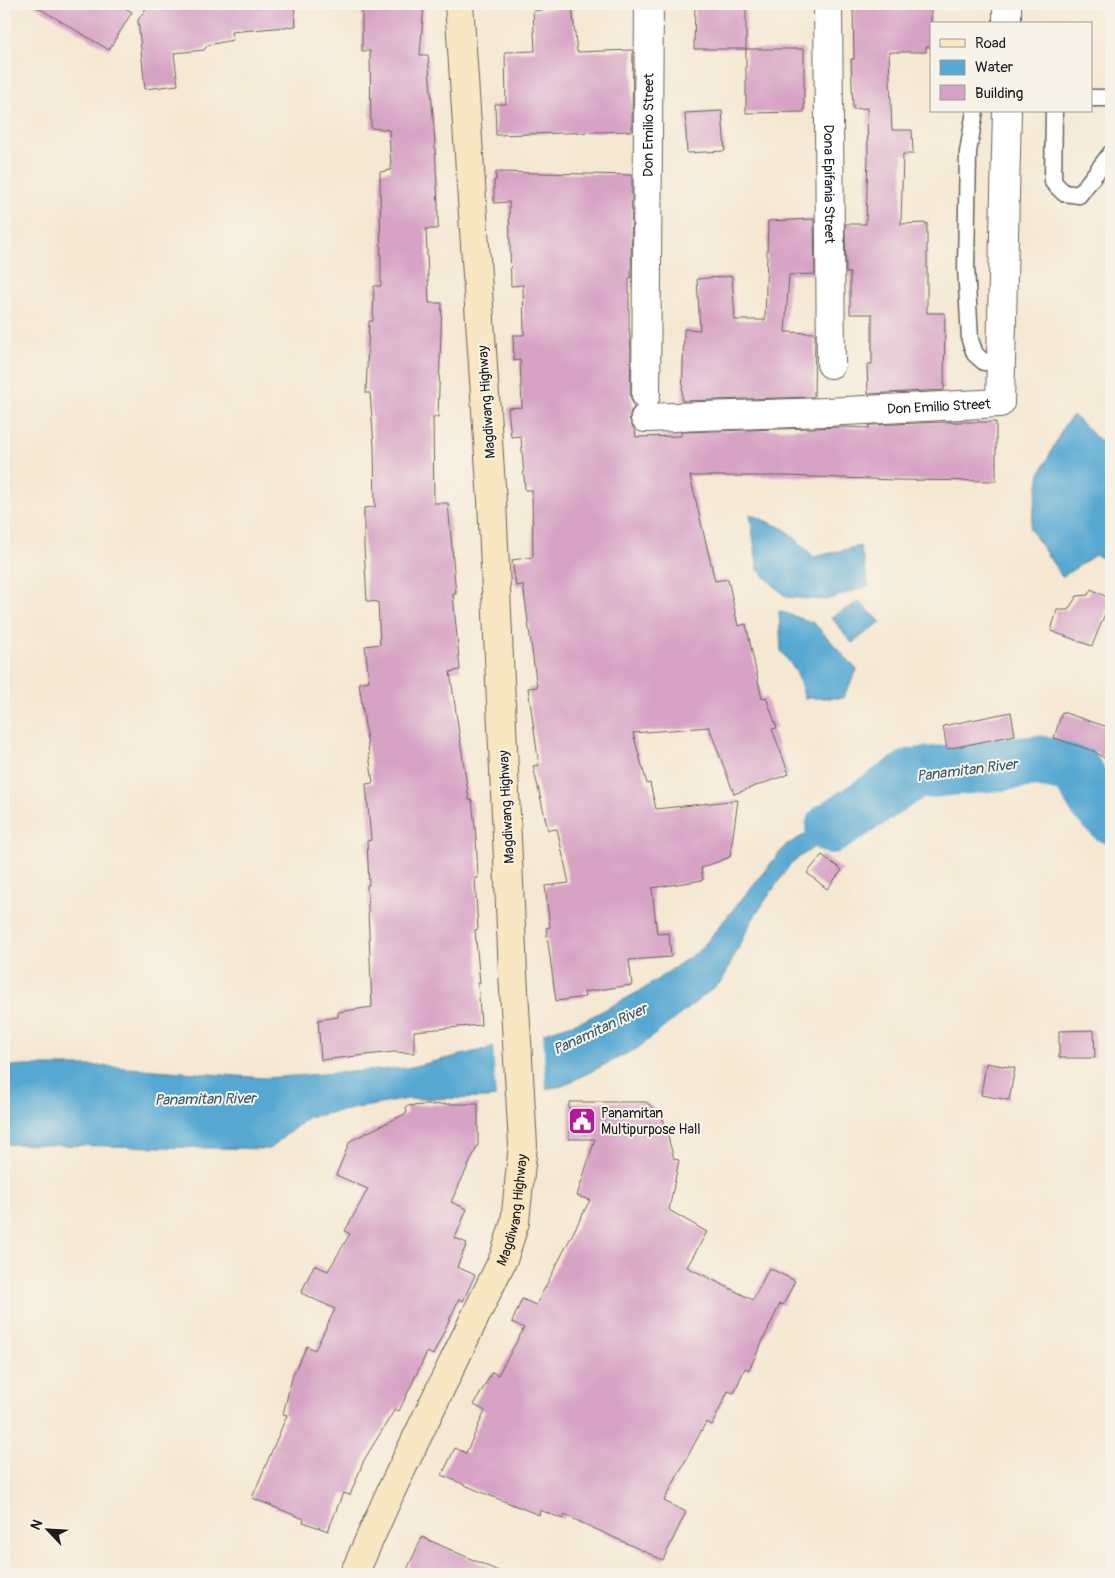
<svg xmlns="http://www.w3.org/2000/svg" width="1115" height="1578" font-family="Pangolin,sans-serif">
<style>
.water{fill:#57a8d2;stroke:#3a6277}
.pier{fill:#f5e8d3}
.lines{fill:none;stroke-linecap:round;stroke-linejoin:round}
.river{stroke:#57a8d2;stroke-width:52}
.building{fill:#d7a3c5}
.service-casing{stroke:#68635c;stroke-width:19}
.minor-casing{stroke:#68635c;stroke-width:30}
.secondary-casing{stroke:#68635c;stroke-width:30}
.service{stroke:#fff;stroke-width:16}
.minor{stroke:#fff;stroke-width:28}
.secondary{stroke:#f9e7c3;stroke-width:28}
.labels{text-anchor:middle;stroke-width:4;stroke-linejoin:round;paint-order:stroke}
.street-label{font-size:14px;fill:#1c1c1c;stroke:#f7f3e8}
.poi-label{font-size:14px;fill:#1c1c1c;stroke:#f7f3e8;text-anchor:start}
.water-label{font-size:15px;font-style:italic;fill:#375b6e;stroke:#f7f3e8}
</style>
<rect width="100%" height="100%" fill="#f7f3e8"/>
<filter id="ink" filterUnits="userSpaceOnUse"><feTurbulence type="fractalNoise" baseFrequency=".02" numOctaves="2"/><feDisplacementMap in="SourceGraphic" scale="10" xChannelSelector="R" yChannelSelector="G"/><feConvolveMatrix kernelMatrix="1 2 1 2 8 2 1 2 1" color-interpolation-filters="sRGB"/></filter>
<filter id="wash" filterUnits="userSpaceOnUse"><feTurbulence type="fractalNoise" baseFrequency=".0096" numOctaves="4" result="noise"/><feDisplacementMap in="SourceGraphic" scale="20" xChannelSelector="R" yChannelSelector="G"/><feGaussianBlur stdDeviation="1.12" result="paint"/><feColorMatrix in="noise" values="0 0 0 0 0 0 0 0 0 0 0 0 0 0 0 0 0 1.4 0 .05"/><feComposite in="paint" operator="in"/></filter>
<g filter="url(#wash)">
<rect width="100%" height="100%" fill="#f5e8d3"/>
<g class="water">
<path d="M1073,415L1100,441L1111,432V560L1095,555L1062,577L1030,529L1040,474L1064,426Z"/>
<path d="M750,514L784,529L796,539L814,557L860,546L869,586L826,600L786,597L758,570Z"/>
<path d="M859,602L881,622L852,643L831,617Z"/>
<path d="M779,611L814,623L857,670L843,698H805L796,671L781,651Z"/>
<path d="M892,788L836,832L791,863L752,920L722,981L638,1048L562,1086L488,1098L407,1099L308,1117L269,1149L4,1144V1066H101L265,1078L407,1068L516,1042L585,1020L642,990L700,950L786,845Z"/>
</g>
<path class="pier" d="M543,1031L546,1091L496,1099L493,1045Z"/>
<g class="lines">
<path class="river" d="M831,828L913,774L1037,761L1074,768L1095,802L1111,818"/>
</g>
<g id="blocks">
<g class="building">
<path d="M32,4H118L132,12L109,50Z"/>
<path d="M149,4H294L296,26L231,32L233,40L208,45L204,50L174,53L178,85L145,89L138,20Z"/>
<path d="M362,4H424L420,55H428L434,128L438,205V229H426L429,303H442L438,417H433L434,503H448L456,594H453L460,670L450,672L469,800H472L476,836L478,878H475L478,929L475,930L480,983H478L481,1025L414,1031V1053L393,1052L321,1060L318,1020L338,1017V1012L372,1007L367,885H369L367,841L371,840L366,784L373,783L359,683L369,681L365,646L380,644L378,602L367,601L364,547V508L375,507L374,446L370,393H366L369,321H373L374,286H381L380,172L391,170L389,130L371,128L370,51H362Z"/>
<path d="M695,4H746V49H694Z"/>
<path d="M853,4H931V47H926V52H889L892,130H912L913,154H903L901,224L927,223V313H945L944,390L868,394L867,364H872V314H850V273H846L845,224H866L868,155L867,108L853,109L851,59H854Z"/>
<path d="M572,6L577,52L633,50L632,131L496,135L495,104H506L505,52L535,51L533,11Z"/>
<path d="M746,49H804V112L746,113Z"/>
<path d="M722,111L725,151L687,153L685,113Z"/>
<path d="M496,172L632,175L631,278H629V327L631,350L630,395L634,408L631,411L629,418L632,426L635,430L636,437L681,436V432L842,427L869,428V425L944,422H996V481L895,480L787,476H690L715,581L728,579L738,626L746,624L762,699L766,697L777,728L772,729L789,774L734,794L709,727L633,733L647,784L650,783L656,809L738,800L730,857L701,868L703,880L652,888L657,934L669,933L671,957L629,960L632,985L584,992L585,997L556,1001L546,928L550,927L545,886L569,883L557,829L548,830L533,766L539,765L528,688L537,687L523,585L516,586L512,560L533,557L532,490H525L521,436L511,437L508,408L522,407L520,360L514,361L513,335H524L523,285L511,286L509,202L494,203V180H496Z"/>
<path d="M814,219L815,274L789,275L785,332L815,333L814,397L682,401L684,329L700,330L697,279L732,276L735,320H765L768,221Z"/>
<path d="M1091,589L1111,599L1092,646L1051,631L1057,610H1068L1077,596L1088,595Z"/>
<path d="M1011,712L1015,735L947,749L943,726Z"/>
<path d="M1062,712L1111,728V763L1094,751L1054,738Z"/>
<path d="M822,855L842,870L827,889L807,873Z"/>
<path d="M1094,1030L1095,1058H1059V1031Z"/>
<path d="M986,1063L1015,1068L1009,1100L981,1095Z"/>
<path d="M569,1102H646L662,1115L674,1159L679,1160L669,1210L707,1232L687,1267L753,1300L769,1268L795,1281L783,1305L780,1304L749,1370L745,1368L734,1393L728,1391L712,1425L706,1422L664,1501L686,1512L663,1560L565,1515L563,1519L540,1510L539,1515L481,1492L442,1475L455,1448L466,1453L485,1411L474,1405L492,1372L498,1375L524,1328L512,1322L522,1299L536,1305L590,1200L577,1196L595,1139H569Z"/>
<path d="M451,1104H478V1145L451,1202L467,1209L455,1238L467,1243L457,1267L475,1275L463,1301L459,1299L433,1355L427,1352L399,1411L395,1409L364,1460L350,1495L343,1493L328,1531L303,1522L304,1519L252,1498L287,1415L283,1414L293,1374L307,1346L315,1350L335,1309L301,1293L314,1265L328,1271L350,1234L345,1231L368,1189L336,1175L350,1141L407,1113L406,1106Z"/>
<path d="M422,1537L505,1574H405Z"/>
</g>
</g>
</g>
<g filter="url(#ink)">
<use href="#blocks" fill-opacity="0" stroke="#68635c" stroke-width="1"/>
<g class="lines">
<g class="service-casing">
<g id="service">
<path d="M1091,98H1111"/>
<path d="M975,111L968,152L966,267L970,340L975,354L984,362L1001,363"/>
<path d="M1054,111L1053,182L1064,193L1079,195L1111,153"/>
</g>
</g>
<g class="minor-casing">
<g id="minor">
<path id="s1" d="M828,4L831,364"/>
<path d="M1007,4V24"/>
<path id="s2" d="M646,395L649,4"/>
<path id="s3" d="M645,418L826,412L1000,403L1007,111"/>
</g>
</g>
<g class="secondary-casing">
<g id="secondary">
<path id="s4" d="M354,1574L391,1491L504,1257L515,1222L523,1145L513,973L492,501L459,4"/>
</g>
</g>
<use href="#service" class="service"/>
<use href="#minor" class="minor"/>
<use href="#secondary" class="secondary"/>
</g>
</g>
<defs>
<g id="civic-square" transform="scale(1.4375)"><rect x="-9" y="-9" width="18" height="18" rx="4" fill="#b5179e" stroke="#f7f3e8"/><path d="M-.6-6.5H3V-4.5H.6V-3L4-1V1h2V6H-6V1h2V-1L-.6-3ZM-1.2 2.5V6h2.4V2.5Z" fill="#fff"/></g>
</defs>
<g fill-rule="evenodd">
<use href="#civic-square" x="582" y="1121"/>
</g>
<g class="labels">
<g class="street-label">
<text dy="5" stroke="none"><textPath href="#s2" startOffset="270">Don Emilio Street</textPath></text>
<text dy="5" stroke="none"><textPath href="#s1" startOffset="180">Dona Epifania Street</textPath></text>
<text transform="translate(486 402) rotate(-94)" y="5">Magdiwang Highway</text>
<text dy="5" stroke="none"><textPath href="#s3" startOffset="294">Don Emilio Street</textPath></text>
<text transform="translate(506 807) rotate(-93)" y="5">Magdiwang Highway</text>
<text dy="5" stroke="none"><textPath href="#s4" startOffset="399">Magdiwang Highway</textPath></text>
</g>
<g class="poi-label">
<text x="601" y="1118">Panamitan<tspan x="601" dy="16">Multipurpose Hall</tspan></text>
</g>
<g class="water-label">
<text transform="translate(967 770) rotate(-7)" y="5">Panamitan River</text>
<text transform="translate(600 1029) rotate(-25)" y="5">Panamitan River</text>
<text transform="translate(205 1099) rotate(-1)" y="5">Panamitan River</text>
</g>
</g>
<rect width="1115" height="1578" fill="none" stroke="#f7f3e8" stroke-width="20"/>
<rect x="930" y="22" width="162" height="90" fill="#f7f3e8" stroke="#9f9d96"/>
<rect x="940" y="39" width="25" height="8" fill="#f9e7c3" stroke="#9f9d96"/>
<text x="975" y="48" font-size="15" fill="#1c1c1c">Road</text>
<rect x="940" y="60" width="25" height="15" fill="#57a8d2" stroke="#9f9d96"/>
<text x="975" y="72" font-size="15" fill="#1c1c1c">Water</text>
<rect x="940" y="85" width="25" height="15" fill="#d7a3c5" stroke="#9f9d96"/>
<text x="975" y="98" font-size="15" fill="#1c1c1c">Building</text>
<g transform="translate(48 1530) rotate(295)" stroke="#f7f3e8" stroke-width="4" paint-order="stroke">
<path d="M0-4L9 19L0 12L-9 19Z" fill="#1c1c1c"/>
<text y="-8" font-size="14" font-weight="bold" text-anchor="middle" fill="#1c1c1c">N</text>
</g>
</svg>
